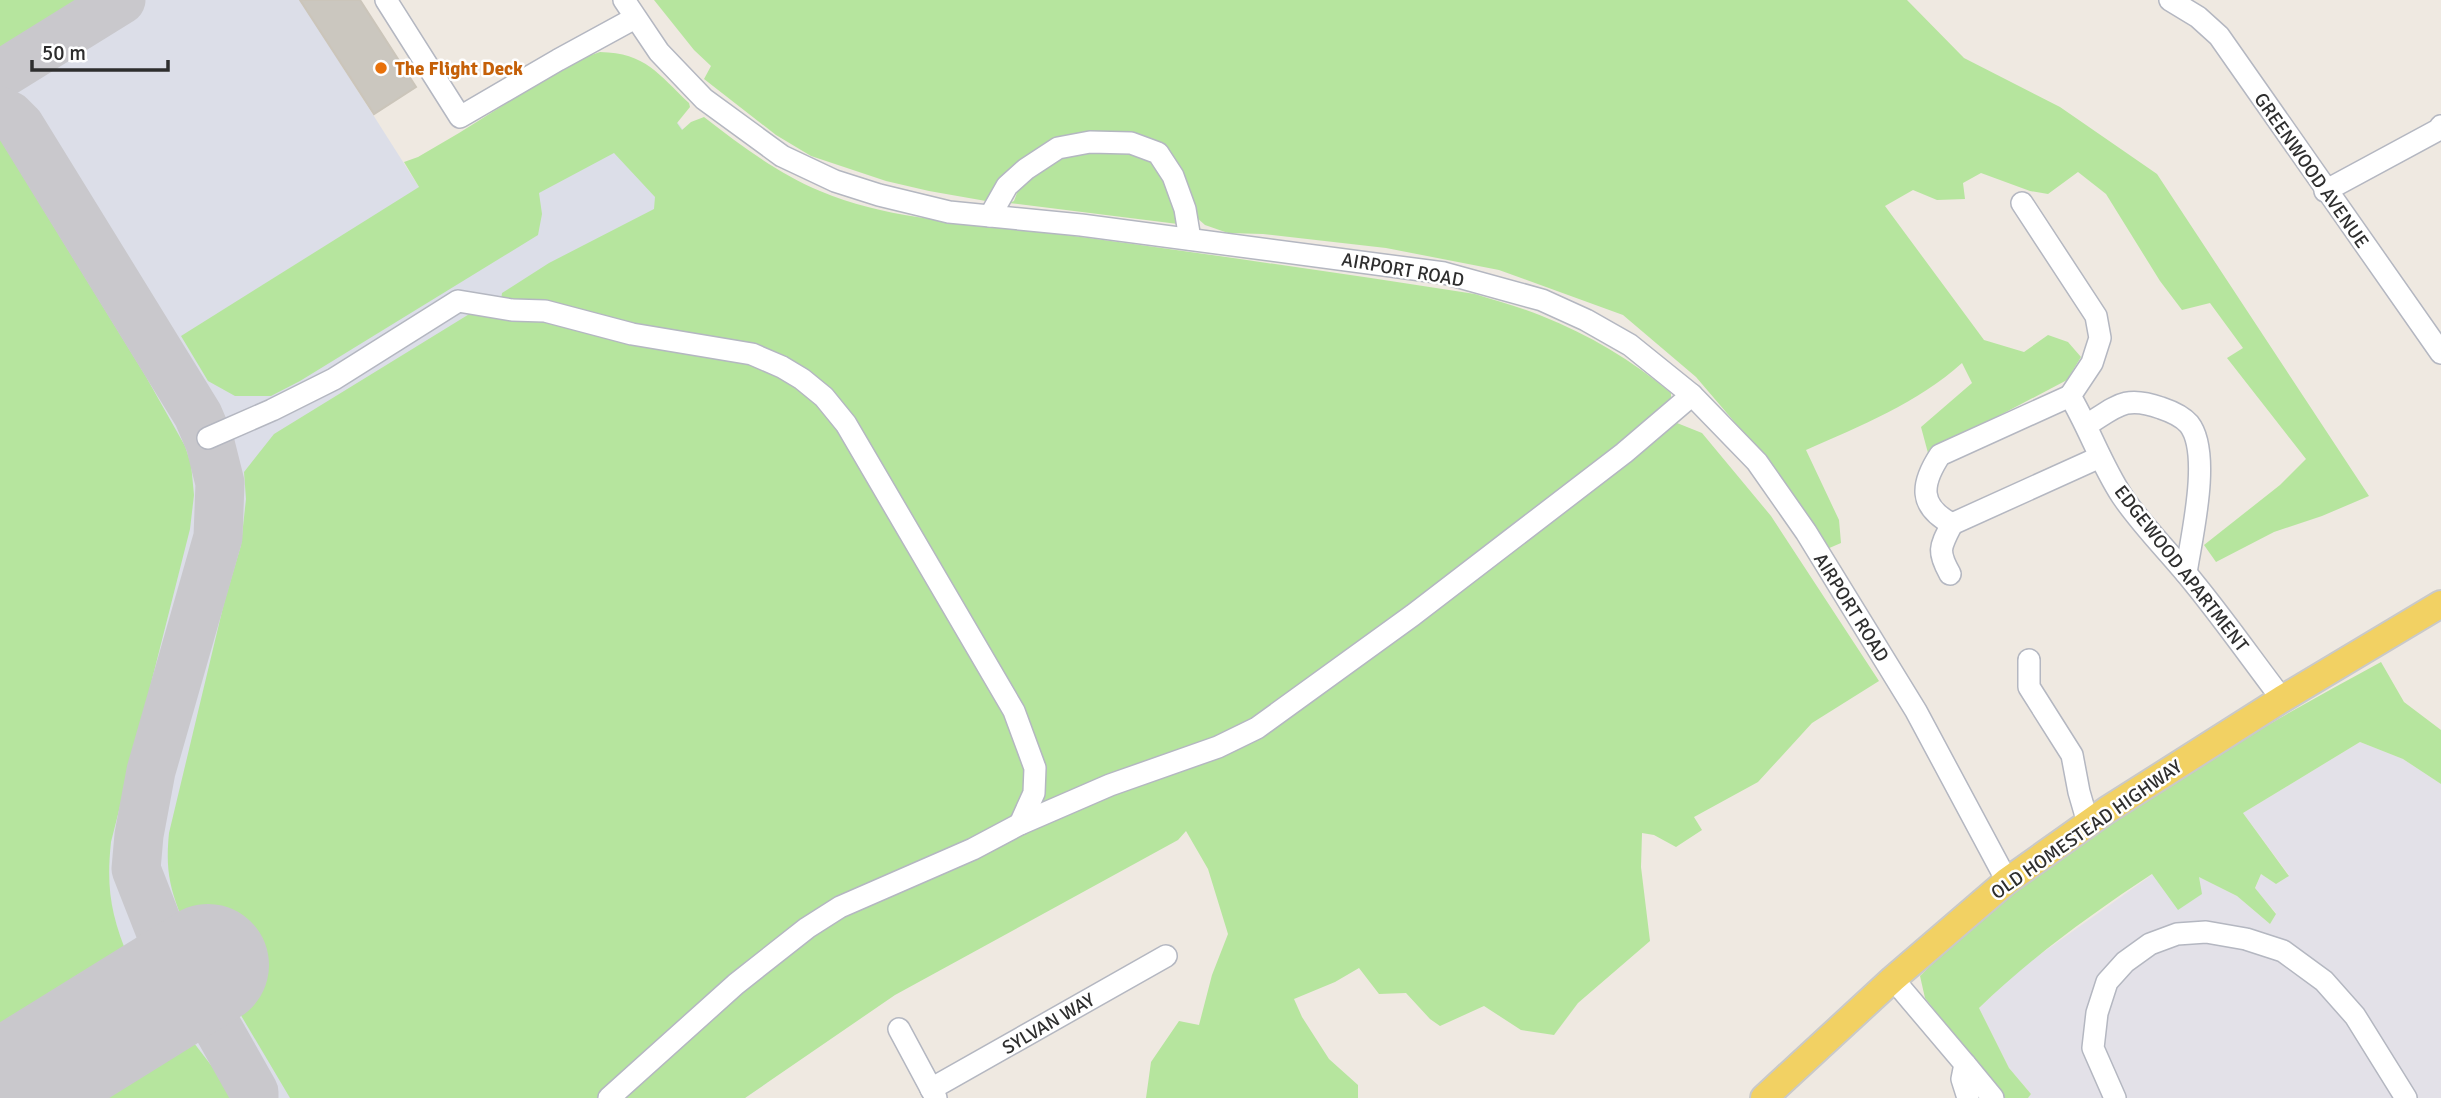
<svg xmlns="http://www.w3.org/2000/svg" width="2441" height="1098" font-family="Signika,sans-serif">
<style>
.industrial{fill:#e3e1e8}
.airport{fill:#dcdee8}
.green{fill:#b6e59e}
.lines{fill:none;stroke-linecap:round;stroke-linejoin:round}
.taxiway{stroke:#c9c8cc;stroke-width:49}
.runway{stroke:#c9c8cc;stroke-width:122}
.building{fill:#cbc7bf;stroke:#cbc5ba;stroke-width:2}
.minor-casing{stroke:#b4b7c1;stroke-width:24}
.major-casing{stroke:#c9c9c9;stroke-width:30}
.minor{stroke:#fff;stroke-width:21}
.major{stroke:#f2d163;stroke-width:26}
.food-dot{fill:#e8710a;stroke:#fff;stroke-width:2.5}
.labels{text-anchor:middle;stroke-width:5;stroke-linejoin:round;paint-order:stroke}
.food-label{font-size:19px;font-weight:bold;fill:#c56008;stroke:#fff;text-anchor:start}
.street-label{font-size:19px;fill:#2e2e2e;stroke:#fff}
</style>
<rect width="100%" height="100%" fill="#efe9e1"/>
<path class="industrial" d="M2360,742L2403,759L2441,784V1098H2028L2031,1094L2009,1068L1979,1008L2021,968L2153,874L2161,885L2198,876L2237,896L2270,924L2276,913L2255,889L2261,874L2276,884L2289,875L2243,813Z"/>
<path class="airport" d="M0,0H300L419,187L652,86L823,328L767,1083L745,1098H0Z"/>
<g class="green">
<path d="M0,0H93L0,57Z"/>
<path d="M654,0H1907L1964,58L2060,107L2157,174L2369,496L2322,516L2274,532L2216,562L2204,545L2280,485L2306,459L2227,358L2243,348L2210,303L2182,310L2160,281L2106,194L2078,172L2048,194L2030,191L1981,173L1963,183L1965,199L1937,200L1913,190L1885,206L1984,340L2024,352L2048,335L2068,342L2081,357L2067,380L1928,453L1921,427L1972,383L1962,363C1918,403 1860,426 1806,450L1839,520L1841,543L1827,549L1743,432L1696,377L1623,315L1499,270L1386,248L1263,234L1228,233L1205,225L1196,217L1174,169L1092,136L1006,175L986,201L929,191L886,181L811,156L776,135L704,79L711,66L694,50Z"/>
<path d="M600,52C646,53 658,74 689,103L690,107L677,123L682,130L691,122L704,117C740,145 777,173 820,191C891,221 968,222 1044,232C1188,251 1332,272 1475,294C1497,301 1520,307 1542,316C1588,334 1633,361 1671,393V401L1615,452L1254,723L1034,810L1040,767L873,456L790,364L501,300L502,293L549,263L654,209L655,197L614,153L539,193L542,214L538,235L300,381L271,396H235L208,381L181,336L419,187L404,162L418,157L459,133L574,61Z"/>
<path d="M0,139L145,375L185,446L191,464L194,495L190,529L111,842C106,888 111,916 129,959L126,965L117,972L0,1043Z"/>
<path d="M1124,150L1150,159L1167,177L1178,224L1009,203L1014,201C1017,194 1019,185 1023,180C1050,153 1088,153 1124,150Z"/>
<path d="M471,313L522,315L732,357L773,369L827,409L1022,744C1035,785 1029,806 994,831L831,905L600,1098H290L179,911C168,882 166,864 169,833L224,603L241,545L246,499L244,472L274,434Z"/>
<path d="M1677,423L1702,433L1771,516L1879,681L1812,723L1758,782L1694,817L1702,830L1676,847L1654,835L1642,833L1641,867L1650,941L1578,1003L1554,1035L1521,1030L1484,1006L1440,1026L1430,1019L1406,993L1379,994L1359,968L1335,982L1294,999L1302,1017L1329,1059L1358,1085V1098H1146L1151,1062L1179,1021L1199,1025L1212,975L1228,934L1208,869L1186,831L1178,840L895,995L745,1098H619L757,974L848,909L1224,747L1504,552Z"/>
<path d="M2381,662L2404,702L2441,730V784L2403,759L2360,742L2243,813L2289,876L2276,884L2261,874L2255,888L2276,914L2270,924L2237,896L2199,877L2202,894L2178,910L2152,874C2091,914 2032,957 1979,1008L2009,1068L2031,1094L2028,1098H2001L1981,1069L1925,998L1920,976C2054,845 2217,751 2381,662Z"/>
<path d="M184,1030L227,1086L231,1098H71Z"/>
</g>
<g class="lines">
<g class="taxiway">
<path d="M0,75L121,0"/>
<path d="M0,111L10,116L20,126L198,415L210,443L220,483L218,537L151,771L139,835L136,869L165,943L189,977L254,1092V1098"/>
</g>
<path class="runway" d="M0,1094L208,965"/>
</g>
<path class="building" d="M300,0H360L416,87L374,114Z"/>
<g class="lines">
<g class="minor-casing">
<g id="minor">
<path d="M386,0L460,117L558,60L635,18"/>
<path d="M624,0L659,52L704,99L782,156L835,181L879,195L949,212L1081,225L1444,273L1542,300L1586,320L1630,345L1692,395L1757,462L1806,532L1916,711L2007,881"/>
<path d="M2170,0L2198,17L2219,36L2441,353"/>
<path d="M2325,191L2438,130L2441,126"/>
<path d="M2022,203L2096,316L2100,338L2092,363L2070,396C2089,428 2101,464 2122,496C2143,527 2171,554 2194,583C2225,621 2253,661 2282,699"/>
<path d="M990,216L1007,186L1026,169L1058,148L1090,142L1131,143L1158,153L1173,176L1185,209L1190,239"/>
<path d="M2087,425C2117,406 2125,395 2161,408C2170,411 2182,416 2189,424C2212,453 2191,539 2186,573"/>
<path d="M208,438L272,410L334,379L458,301L512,310L545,311L632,334L752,354L782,367L802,379L824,397L846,424L1014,711L1035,768L1034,793L1020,824"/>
<path d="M1952,524C1918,506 1921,484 1940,455L2070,396"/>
<path d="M1952,524L2100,457"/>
<path d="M1950,574C1937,551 1940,547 1952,524"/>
<path d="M2029,660V687L2072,755L2079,792L2088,823"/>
<path d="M1893,979L1965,1064L1962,1079L1968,1098"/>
<path d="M899,1029L936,1098"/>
<path d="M1965,1064L1993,1098"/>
<path d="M931,1089L1166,956"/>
<path d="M609,1098L736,984L807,928L840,907L973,849L1020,824L1110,785L1218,747L1257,728L1413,615L1624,453L1692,395"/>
<path d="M2115,1098L2093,1048L2097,1013L2107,982L2125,962L2150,944L2177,934L2206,932L2246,939L2283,951L2324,981L2355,1016L2406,1098"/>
</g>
</g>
<g class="major-casing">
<path id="major" d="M1764,1098L1893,979L2007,881L2107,810L2282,699L2441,604"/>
</g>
<use href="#minor" class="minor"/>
<use href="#major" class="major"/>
</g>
<circle class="food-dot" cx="381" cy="68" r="7"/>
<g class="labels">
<g class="food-label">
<text x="395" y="75">The Flight Deck</text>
</g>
<g class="street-label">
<text transform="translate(2312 170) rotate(55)" y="7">GREENWOOD AVENUE</text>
<text transform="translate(1403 269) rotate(10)" y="7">AIRPORT ROAD</text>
<text transform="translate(2182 568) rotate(52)" y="7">EDGEWOOD APARTMENT</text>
<text transform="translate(1852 607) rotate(58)" y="7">AIRPORT ROAD</text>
<text transform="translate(2086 829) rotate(-35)" y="7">OLD HOMESTEAD HIGHWAY</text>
<text transform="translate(1048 1023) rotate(-30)" y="7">SYLVAN WAY</text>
</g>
</g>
<path d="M32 60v10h136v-10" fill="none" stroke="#2e2e2e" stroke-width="3.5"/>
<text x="42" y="60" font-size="21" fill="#2e2e2e" stroke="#ffffff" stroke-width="5" paint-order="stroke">50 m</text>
</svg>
